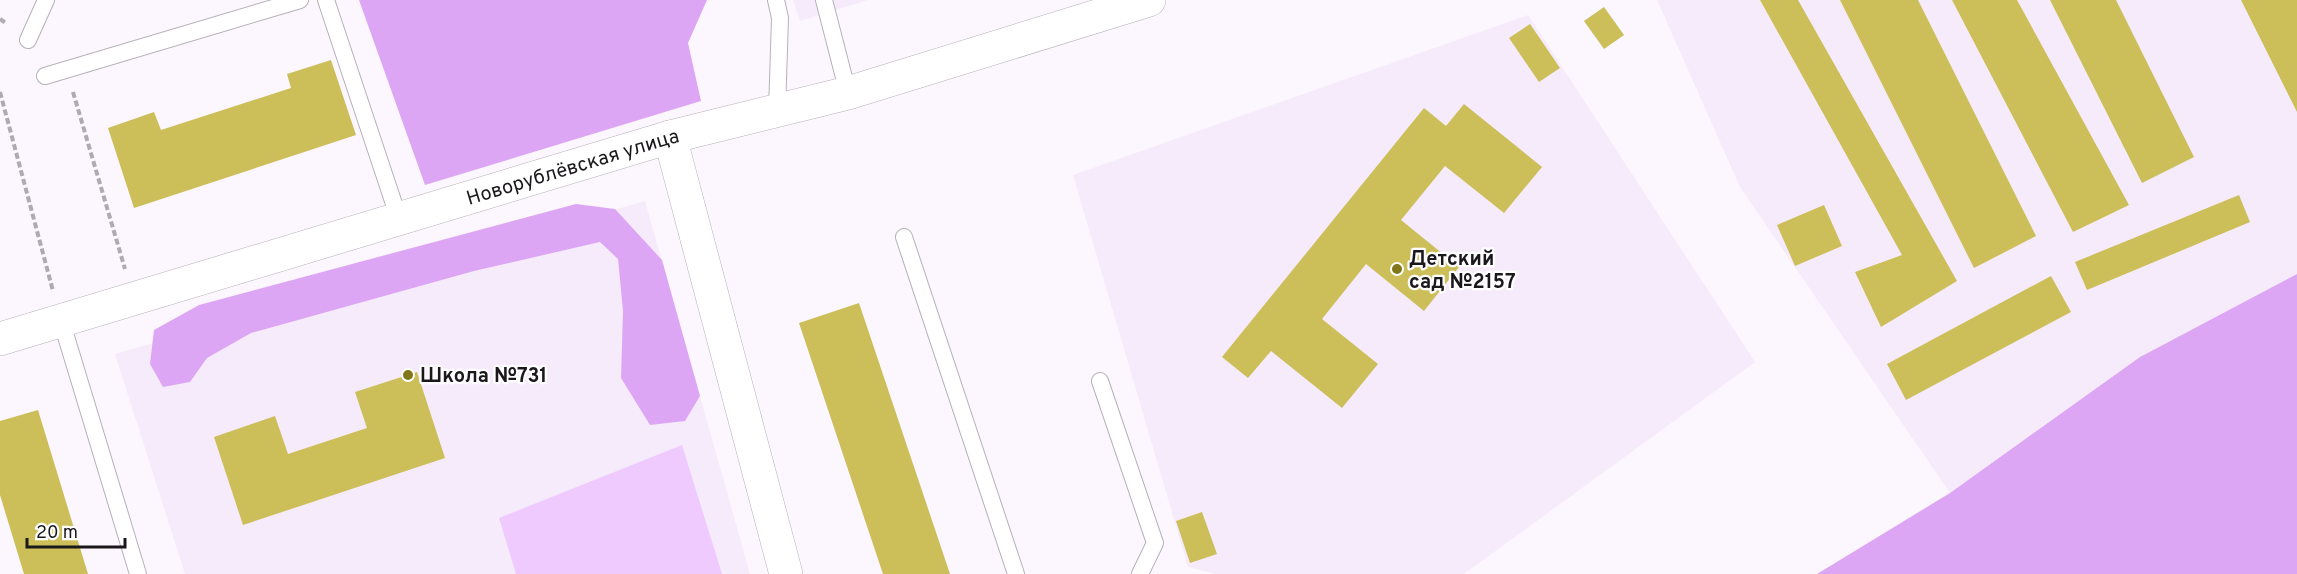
<svg xmlns="http://www.w3.org/2000/svg" width="2297" height="574" font-family="Overpass,sans-serif">
<style>
.built{fill:#f6ebfb}
.green{fill:#eecafe}
.forest{fill:#dda6f5}
.building{fill:#ccbe58}
.lines{fill:none;stroke-linecap:round;stroke-linejoin:round}
.service-casing{stroke:#b7b0b9;stroke-width:18}
.minor-casing{stroke:#b7b0b9;stroke-width:34}
.path{stroke:#afaab1;stroke-width:4;stroke-dasharray:6 3;stroke-linecap:butt}
.service{stroke:#fff;stroke-width:16}
.minor{stroke:#fff;stroke-width:33}
.poi-dot{fill:#817619;stroke:#fff;stroke-width:2}
.labels{text-anchor:middle;stroke-width:4.5;stroke-linejoin:round;paint-order:stroke}
.street-label{font-size:20px;fill:#1b181c;stroke:#fff}
.poi-label{font-size:20px;font-weight:bold;fill:#1b181c;stroke:#fff;text-anchor:start}
</style>
<rect width="100%" height="100%" fill="#fcf6fe"/>
<g class="built">
<path d="M793,0H868L800,21Z"/>
<path d="M1657,0H2297V274L2140,357L1950,493L1740,187Z"/>
<path d="M1528,15L1755,362L1464,574H1215L1188,567L1073,175Z"/>
<path d="M645,201L750,574H185L115,354Z"/>
</g>
<path class="green" d="M682,445L722,574H516L499,518Z"/>
<g class="forest">
<path d="M359,0H707L688,43L701,101L425,185Z"/>
<path d="M576,204L615,209L662,260L700,396L685,421L650,425L621,378L623,311L618,259L600,242L474,271L251,333L207,358L190,382L163,387L150,364L154,330L199,305Z"/>
<path d="M2297,274V574H1817L1950,493L2140,357Z"/>
</g>
<g class="building">
<path d="M1760,0H1798L1957,281L1881,327L1855,272L1902,255Z"/>
<path d="M1840,0H1918L2036,236L1974,268Z"/>
<path d="M1952,0H2017L2129,205L2073,232Z"/>
<path d="M2050,0H2116L2194,157L2142,183Z"/>
<path d="M2241,0H2297V112Z"/>
<path d="M1604,7L1624,35L1604,49L1584,21Z"/>
<path d="M1530,24L1560,68L1539,82L1509,38Z"/>
<path d="M331,60L356,135L134,208L108,128L154,112L161,130L291,88L287,74Z"/>
<path d="M1464,104L1542,167L1504,213L1445,166L1401,220L1459,267L1424,311L1366,264L1322,319L1378,364L1342,408L1271,351L1248,378L1222,357L1424,108L1446,126Z"/>
<path d="M2239,195L2250,222L2087,290L2075,262Z"/>
<path d="M1824,205L1842,246L1795,266L1777,225Z"/>
<path d="M2051,276L2071,312L1906,400L1887,364Z"/>
<path d="M859,303L950,574H883L799,323Z"/>
<path d="M417,372L445,458L243,525L214,437L275,416L288,454L367,428L355,392Z"/>
<path d="M38,410L88,574H24L0,495V421Z"/>
<path d="M1202,512L1217,554L1190,563L1176,521Z"/>
</g>
<g class="lines">
<g class="service-casing">
<g id="service">
<path d="M326,0L399,219"/>
<path d="M776,0L780,18L777,111"/>
<path d="M824,0L848,93"/>
<path d="M28,40L46,0"/>
<path d="M45,76L300,0"/>
<path d="M904,237L1016,574"/>
<path d="M61,320L138,574"/>
<path d="M1100,381L1155,543L1140,574"/>
</g>
</g>
<g class="minor-casing">
<g id="minor">
<path d="M670,137L786,574"/>
<path id="s1" d="M0,339L670,137L848,93L1149,0"/>
</g>
</g>
<g class="path">
<path d="M0,19L7,24"/>
<path d="M0,92L53,291"/>
<path d="M73,92L125,269"/>
</g>
<use href="#service" class="service"/>
<use href="#minor" class="minor"/>
</g>
<g class="poi-dot">
<circle cx="1397" cy="269" r="6"/>
<circle cx="408" cy="375" r="6"/>
</g>
<g class="labels">
<g class="street-label">
<text dy="7" stroke="none"><textPath href="#s1" startOffset="598">Новорублёвская улица</textPath></text>
</g>
<g class="poi-label">
<text x="1409" y="265">Детский<tspan x="1409" dy="23">сад №2157</tspan></text>
<text x="420" y="382">Школа №731</text>
</g>
</g>
<path d="M27 538v9h98v-9" fill="none" stroke="#1b181c" stroke-width="3"/>
<text x="36" y="538" font-size="18" fill="#1b181c" stroke="#ffffff" stroke-width="4.5" paint-order="stroke">20 m</text>
</svg>
